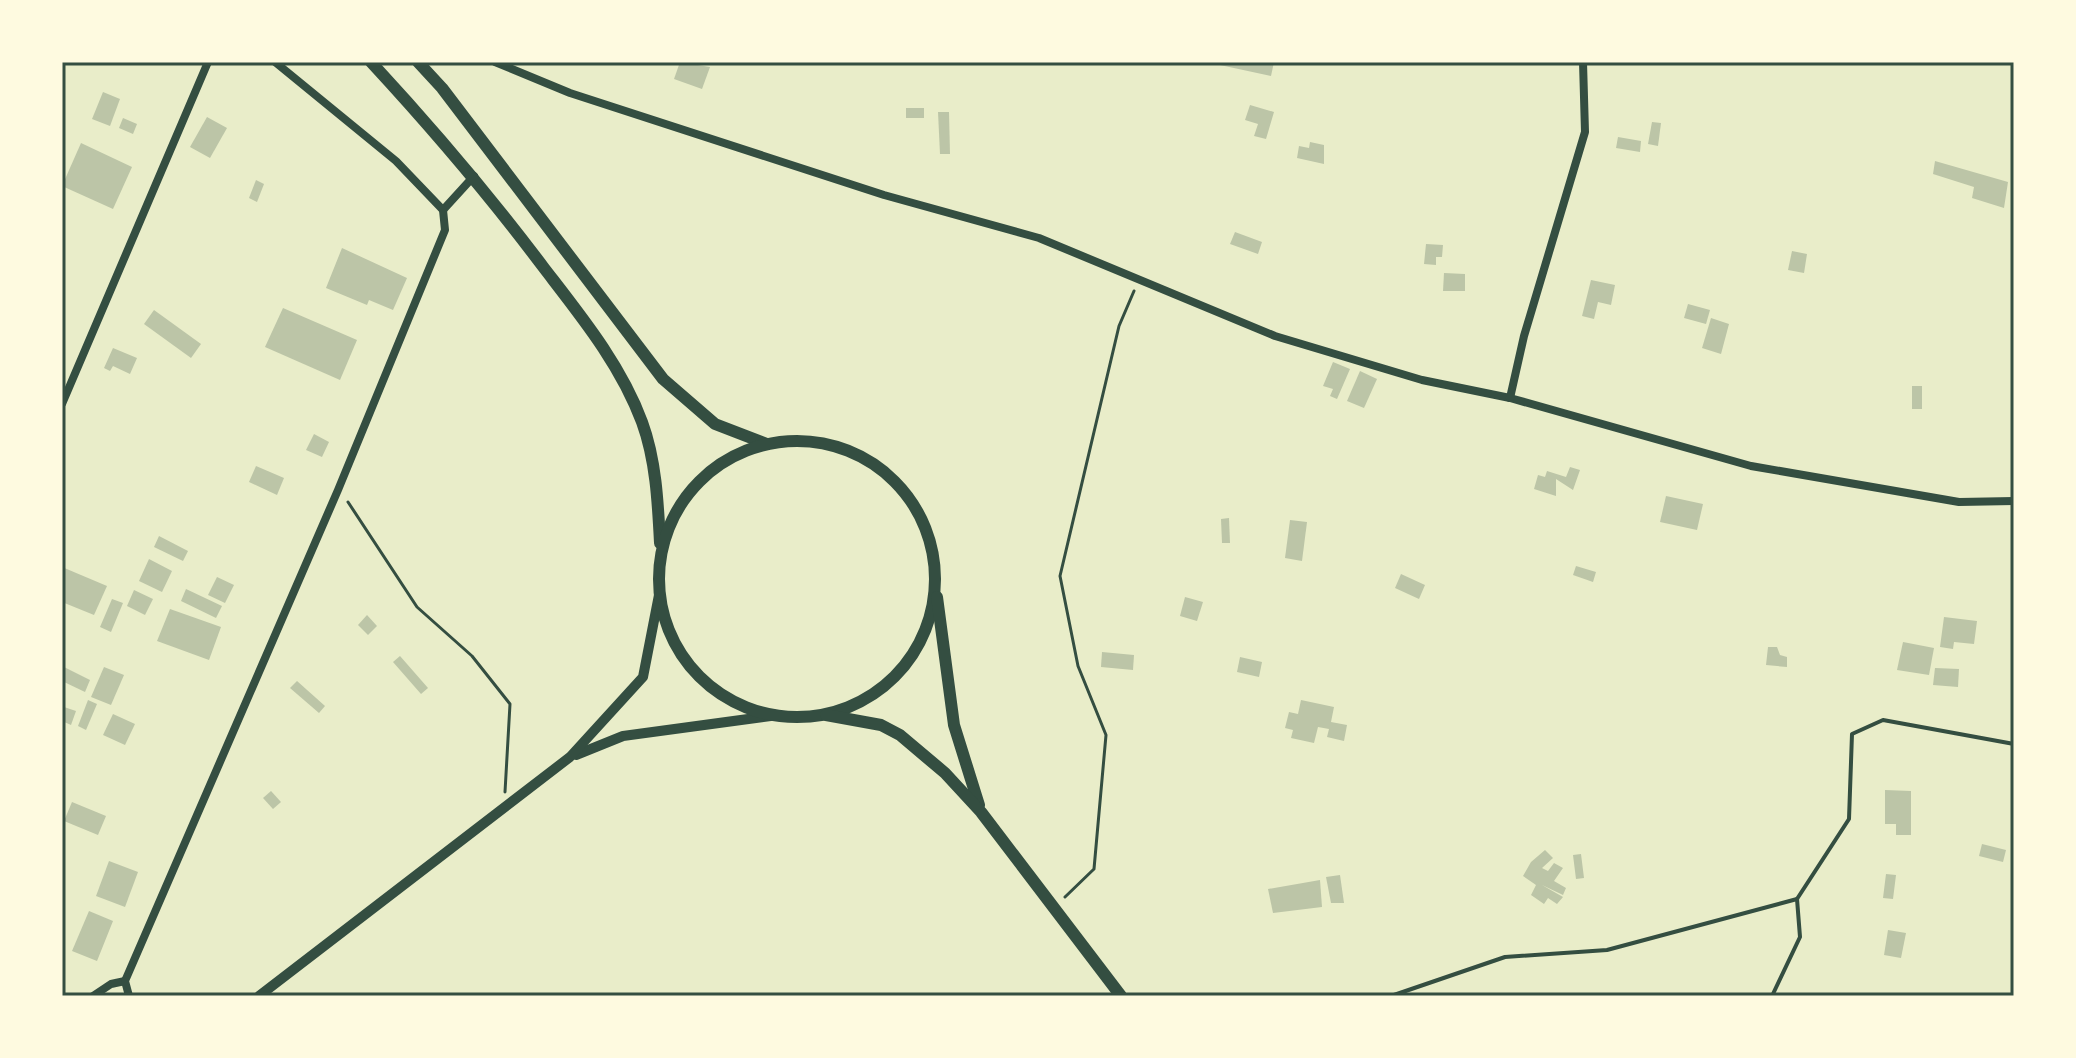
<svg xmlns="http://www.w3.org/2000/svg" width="2076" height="1058" font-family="Jost,sans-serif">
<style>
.building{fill:#bcc5a7}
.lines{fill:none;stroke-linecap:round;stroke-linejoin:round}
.path{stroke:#344e41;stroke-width:3}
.service{stroke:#344e41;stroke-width:4}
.minor{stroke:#344e41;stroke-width:8}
.tertiary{stroke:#344e41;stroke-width:10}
.primary{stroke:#344e41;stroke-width:12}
.neatline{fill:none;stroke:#344e41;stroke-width:3}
</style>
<rect width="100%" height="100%" fill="#e9edc9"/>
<g class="building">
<path d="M680,62L710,67L702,89L674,79Z"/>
<path d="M1221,62H1274L1271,76L1220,65Z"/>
<path d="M103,92L120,99L110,126L92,119Z"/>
<path d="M1250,105L1274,112L1266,139L1254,136L1258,124L1245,120Z"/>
<rect x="906" y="108" width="18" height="10"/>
<path d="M938,112H949L950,154H940Z"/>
<path d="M207,117L227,128L210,158L190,147Z"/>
<path d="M123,118L137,124L133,134L119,128Z"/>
<path d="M1652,122L1661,123L1658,146L1648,144Z"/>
<path d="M1618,137L1641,141L1640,152L1616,148Z"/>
<path d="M1310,142L1324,145V164L1297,158L1299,146L1309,148Z"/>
<path d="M81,143L132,167L113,209L62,186Z"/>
<path d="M1935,161L2008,182L2004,208L1972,198L1974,187L1933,174Z"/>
<path d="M256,180L264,184L257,202L249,198Z"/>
<path d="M1235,232L1262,242L1258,254L1230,244Z"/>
<path d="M1426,244L1443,245L1442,257H1436V265L1424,264Z"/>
<path d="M342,248L407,278L393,310L369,300L367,305L326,288Z"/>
<path d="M1792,251L1807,254L1804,273L1788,270Z"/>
<path d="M1444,273L1465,274V291H1443Z"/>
<path d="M1591,280L1615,285L1611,305L1598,302L1594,319L1582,316Z"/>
<path d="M1688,304L1710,310L1706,324L1684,318Z"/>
<path d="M283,308L357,340L340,380L265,347Z"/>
<path d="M154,310L201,344L191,358L144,324Z"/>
<path d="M1711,318L1729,324L1721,354L1702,348Z"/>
<path d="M113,348L137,358L130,374L113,366L110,371L104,368Z"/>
<path d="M1333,362L1350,369L1337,399L1330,396L1333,389L1323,386Z"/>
<path d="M1360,371L1377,379L1364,408L1347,401Z"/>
<rect x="1912" y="386" width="10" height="23"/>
<path d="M314,434L329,442L322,457L306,450Z"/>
<path d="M256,466L284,478L277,495L249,482Z"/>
<path d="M1570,467L1580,470L1573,490L1556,479V496L1534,489L1538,475L1545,477L1547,471L1566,477Z"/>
<path d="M1666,496L1703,504L1697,530L1660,522Z"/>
<path d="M1229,518L1230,543H1222L1221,519Z"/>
<path d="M1290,520L1307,522L1302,561L1285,558Z"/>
<path d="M159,536L188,551L183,561L154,547Z"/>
<path d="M149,559L172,571L162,592L139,581Z"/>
<path d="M1576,566L1596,572L1593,582L1573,575Z"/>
<path d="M62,567L107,586L94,615L62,602Z"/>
<path d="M1401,574L1425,585L1419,599L1395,588Z"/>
<path d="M217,577L234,585L225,603L208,595Z"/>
<path d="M186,589L222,606L216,618L181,601Z"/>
<path d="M134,590L153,599L145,615L127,606Z"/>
<path d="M1185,597L1203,602L1197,621L1180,616Z"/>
<path d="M112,599L123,603L111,632L100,627Z"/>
<path d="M170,609L221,627L209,660L157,641Z"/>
<path d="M367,615L377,626L368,635L358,625Z"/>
<path d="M1944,617L1977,621L1974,644L1954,642L1953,649L1940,647Z"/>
<path d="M1903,642L1934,648L1929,675L1897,670Z"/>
<path d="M1768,647H1777L1780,655L1787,657V667L1766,665Z"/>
<path d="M1102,652L1134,655L1133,670L1101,667Z"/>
<path d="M400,656L428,688L421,694L393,662Z"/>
<path d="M1240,657L1262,662L1259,677L1237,672Z"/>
<path d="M64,667L90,680L85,692L62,681Z"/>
<path d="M104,667L124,675L111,705L91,697Z"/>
<path d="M1935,668L1959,669L1958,687L1933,685Z"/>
<path d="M297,681L325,706L319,713L290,688Z"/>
<path d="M88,700L97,704L86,730L78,726Z"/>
<path d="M1301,700L1334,707L1331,722L1347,725L1344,741L1327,737L1329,729L1318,727L1314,743L1291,738L1293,730L1285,728L1289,712L1298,714Z"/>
<path d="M64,707L76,711L71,725L62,721Z"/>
<path d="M113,714L135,724L125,745L103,735Z"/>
<path d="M1885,790L1911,791V835H1896V824H1885Z"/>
<path d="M271,791L281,802L273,809L263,798Z"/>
<path d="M72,802L106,816L98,835L64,821Z"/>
<path d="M1982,844L2006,850L2003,862L1979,856Z"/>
<path d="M1545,850L1553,858L1542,868L1548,871L1554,863L1563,868L1554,881L1566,888L1563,895L1542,885L1563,897L1557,904L1548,898L1544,904L1531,895L1536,885L1523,876L1531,862Z"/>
<path d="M1581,854L1584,878L1576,879L1573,855Z"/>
<path d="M109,861L138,872L125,907L96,896Z"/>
<path d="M1886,874L1896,875L1893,899L1883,898Z"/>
<path d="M1340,875L1344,903H1331L1326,877Z"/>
<path d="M1320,880L1322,907L1273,913L1268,889Z"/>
<path d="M89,911L113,921L97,961L72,951Z"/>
<path d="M1888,930L1906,933L1901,958L1884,955Z"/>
</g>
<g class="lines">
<g class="path">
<path d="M348,502L417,607L472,656L510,704L505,792"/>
<path d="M1065,897L1094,869L1106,735L1078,666L1060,576L1119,326L1134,291"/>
</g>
<g class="service">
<path d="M1391,996L1505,957L1607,950L1797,899L1849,819L1852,734L1883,720L2014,744"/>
<path d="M1772,996L1800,937L1797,899"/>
</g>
<g class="minor">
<path d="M495,62L570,93L884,195L1039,238L1275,336L1422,380L1510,398L1751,466L1959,502L2014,501"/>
<path d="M443,210L474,176"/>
<path d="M1510,398L1524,336L1585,132L1583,62"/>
<path d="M62,404L208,62"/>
<path d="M93,996L111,984L125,981"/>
<path d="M129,996L125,981L338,490L445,230L443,210L396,161L275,62"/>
</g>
<g class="tertiary">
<path d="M576,755L623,736L778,715"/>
<path d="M259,996L570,757L643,677L659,595"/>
</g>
<g class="primary">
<path d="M371,62C432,128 490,196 544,268C581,316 621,365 642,422C656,460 658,503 660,543"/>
<path d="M418,62L442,88L663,379L715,424L767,444"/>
<circle cx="797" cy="579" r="138"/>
<path d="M937,597L954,725L979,805"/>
<path d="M826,715L881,725L900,735L945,773L981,812L1121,996"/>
</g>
</g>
<rect width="2076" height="1058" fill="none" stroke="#fefae0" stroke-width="128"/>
<rect x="64" y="64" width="1948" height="930" class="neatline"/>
</svg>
